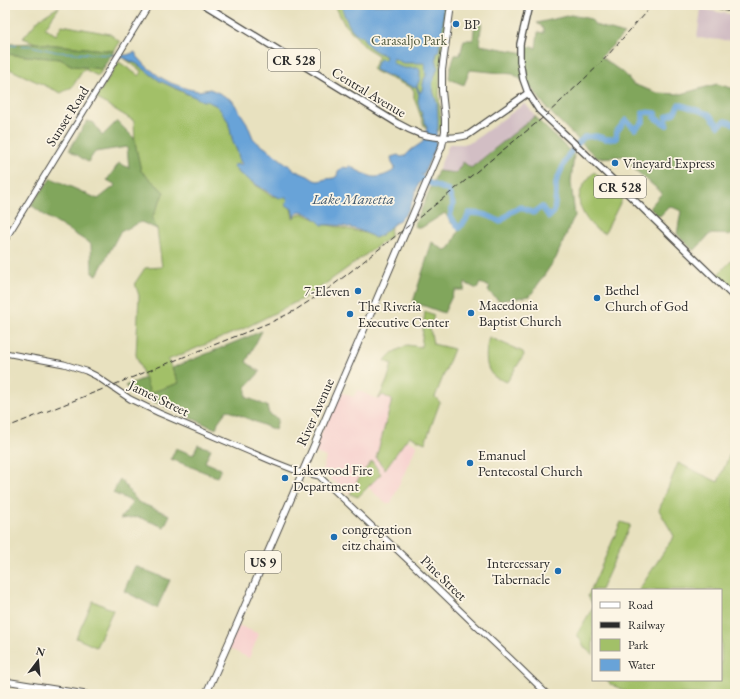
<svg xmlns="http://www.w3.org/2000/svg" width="740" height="699" font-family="'EB Garamond',serif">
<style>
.built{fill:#f7d0ce}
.industrial{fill:#d2bec4}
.green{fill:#a2c068;stroke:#66764a}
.forest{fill:#81a65c;stroke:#566844}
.water{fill:#68a3d8;stroke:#4a6782;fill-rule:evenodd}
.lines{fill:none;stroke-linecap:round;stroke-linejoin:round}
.stream{stroke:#68a3d8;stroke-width:1}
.river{stroke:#68a3d8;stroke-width:5.5}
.secondary-casing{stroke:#474641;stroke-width:7}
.primary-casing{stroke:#474641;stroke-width:8}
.highway-casing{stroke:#474641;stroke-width:8}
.secondary{stroke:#fff;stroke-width:5}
.primary{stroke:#fff;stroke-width:5.5}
.highway{stroke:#fff;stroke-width:6}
.rail{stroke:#2b2b2b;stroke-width:1;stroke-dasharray:6 3;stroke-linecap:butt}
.poi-dot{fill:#1f6fb2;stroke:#fcf5e5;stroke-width:1.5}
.labels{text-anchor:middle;stroke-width:3.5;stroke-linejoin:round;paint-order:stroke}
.shield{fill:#fcf5e5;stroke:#6a6863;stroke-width:1}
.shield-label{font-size:13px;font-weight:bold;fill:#2b2b2b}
.poi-label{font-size:14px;fill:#2b2b2b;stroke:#fcf5e5;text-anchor:start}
.park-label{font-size:14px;fill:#4f583d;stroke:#fcf5e5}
.street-label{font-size:14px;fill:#2b2b2b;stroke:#fcf5e5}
.water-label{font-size:15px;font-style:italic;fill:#435b70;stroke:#fcf5e5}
</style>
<rect width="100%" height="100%" fill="#fcf5e5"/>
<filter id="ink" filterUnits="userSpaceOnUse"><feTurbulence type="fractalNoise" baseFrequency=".025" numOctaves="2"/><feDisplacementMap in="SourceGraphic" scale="8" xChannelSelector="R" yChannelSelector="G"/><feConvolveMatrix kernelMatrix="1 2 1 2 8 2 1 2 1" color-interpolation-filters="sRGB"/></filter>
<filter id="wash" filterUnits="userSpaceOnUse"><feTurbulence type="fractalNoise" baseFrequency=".012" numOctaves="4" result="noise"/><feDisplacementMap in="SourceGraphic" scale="16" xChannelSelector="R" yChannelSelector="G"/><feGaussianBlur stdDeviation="0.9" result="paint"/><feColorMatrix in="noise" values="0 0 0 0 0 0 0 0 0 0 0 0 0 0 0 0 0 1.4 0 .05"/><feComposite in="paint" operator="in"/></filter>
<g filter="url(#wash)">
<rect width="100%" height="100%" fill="#e8e1bf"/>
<g class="built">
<path d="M358,390L378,400L382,395L392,399L376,458L386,469L406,440L417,445L391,503H385L368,487L381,474L372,461L362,473L350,494L322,472L326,457L313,452L339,391L353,397Z"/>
<path d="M238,625L259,634L249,658L228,648Z"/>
</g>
<g class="industrial">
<path d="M701,9L735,15V41L697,38Z"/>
<path d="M525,103L535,116L471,168L457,173L438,171L449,144H464L473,141Z"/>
</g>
<g class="green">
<path d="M335,5H449L440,77L439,96L440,111L442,124L439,131L428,130L425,128L414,98V91L412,88L376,72L372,69L379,56L365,47L343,22Z"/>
<path d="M60,6L45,28L56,35L62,25L110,34L120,42L114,51L36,43L23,38L39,19Z"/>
<path d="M5,54L60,59L73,66L102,69L105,66L98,76L84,69L72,87L61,93L5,67Z"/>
<path d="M124,58L137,64L160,81L187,94L207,100L217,106L222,112L228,121L233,142L238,153L239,159L240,160L236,171L271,196L289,198L293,218L302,213L328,225L375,235L391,226L390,237L310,295L245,328L168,360L179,383L150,393L136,355L139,296L135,283L145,268L162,267L157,229L152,218L164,192L141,171L135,144L134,121L96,98L119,62L139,76L141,71Z"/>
<path d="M594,172L623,197L605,233C602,232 599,231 596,229C587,222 576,205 580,193C583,184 588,179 594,172Z"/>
<path d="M735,257V294L717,275Z"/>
<path d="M425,311L434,315L430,328L433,344L454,349L435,397L440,402L425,443L409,436L385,469L376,458L392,400L383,395L378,400L387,381L392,364L384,361L392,353L407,345L421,347Z"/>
<path d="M489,337L523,352L524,355L507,382C503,380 498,379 495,377C483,369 486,349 489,337Z"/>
<path d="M735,442V694H632L610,684L607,680H721V590H639L674,536L659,510L678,463L718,482Z"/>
<path d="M372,461L381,474L358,497L350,494L362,473Z"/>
<path d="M621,522L630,525L601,590H593V605L588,596Z"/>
<path d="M93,601L113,610L96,647L76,638Z"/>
<path d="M593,607V655L585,648L577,634Z"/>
</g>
<g class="forest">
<path d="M571,15L591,19L595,25L624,34L601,57L626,75L633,84L657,93L681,94L717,84L735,89V235L710,234L694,251L677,234L681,211L670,206L660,216L657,215L650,208V207L662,193L633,168L627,156L597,158L549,111L531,87L513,74L470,70L464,85L449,79L450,69L455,55H460L464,40H473L475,21H482L480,36V45L525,53L526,46L536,48L538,32L544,33V28L537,23Z"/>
<path d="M5,43L9,44L36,43L114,51L102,69L73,66L60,59L5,54Z"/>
<path d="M535,116L539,121L574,155L571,182L575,216L572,221L556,258L530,296L499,301L488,291L490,287L480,283L477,289L465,283L464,290H455L444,313L413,302L432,242L439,247L445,250L450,248L459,230L451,223L445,213L421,228L414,226L438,171L456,173L463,162L471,168Z"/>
<path d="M87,121L94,123L102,136L117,121L134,138L141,171L164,192L152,218L157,229L141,222L120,232L97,275L92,273L91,244L47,217L31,205L51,178L98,199L116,185L107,180L119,163L129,168L127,147L95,152L88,162L69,150Z"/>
<path d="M262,331L246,362L260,372L246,387V397L267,406L269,414L278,419L275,430L227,410L218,422L216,429L141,396L125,386L145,378L150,393L179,383L172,368Z"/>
<path d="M198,445L211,449L205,462L221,469L217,477L171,459L176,448L193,455Z"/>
<path d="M120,479L138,502L170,515L164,527L138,517L120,519L133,502L113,493Z"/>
<path d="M135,566L170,580L157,608L124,591Z"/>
</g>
<path class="water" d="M341,5H441C447,16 440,38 439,50L437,53L436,58L438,67L432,84L434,94L437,103L438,119V127L435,141L437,144L423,175H420C418,177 419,179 421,181L419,183C416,191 410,209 405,215C400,220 393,224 388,229C383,233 381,236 375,238C359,228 341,224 322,225C316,219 309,213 300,211L294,217L292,209L285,204L288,200L286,197L280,198L271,194L240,174L233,165L242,164L239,159L238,153L233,142L228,121L222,112L217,106L207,101H203L160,81L137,64L124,58L111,55H127L135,52L137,56L146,66L160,77L171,83L188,89L199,91L210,89L219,93L232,100L247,123L253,138L258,143L267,149L296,171L308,176L314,180L318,181L326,179L334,178L337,176L338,171L343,167L348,168L350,165C353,169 369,177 375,177C381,177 388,174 393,171L395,168L392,163L391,157L398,155L401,157L405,156L411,150L423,142L427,128L420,109L418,101L419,95L416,86L414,87L375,70C375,66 377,61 381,59L385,60L386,56C375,51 368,48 362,36C350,34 344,15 341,5ZM393,58L403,63H425L426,76L424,79L422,90L420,93L417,86L420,79V70L418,68C406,68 402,70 392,62Z"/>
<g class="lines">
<path class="stream" d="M5,45L31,46L57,52L111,55"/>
<path class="river" d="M413,173C423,181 435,186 448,190L453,204L450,217L459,228L466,220L469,213C482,213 489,215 500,222L511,212L521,207L533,213L542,207L549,217L554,212L556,194V182L568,155L584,137L596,136L606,139H616L617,131L626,120L635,129L643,122V112L656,113L655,118L667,125L666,117L674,113L679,104L709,114L719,126L725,121L735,124"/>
</g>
</g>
<g filter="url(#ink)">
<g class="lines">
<g class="secondary-casing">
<g id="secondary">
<path d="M5,240L149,5"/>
<path d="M5,353L64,364L86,371L96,376L130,399L159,413L274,462L302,473H306L319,476L414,566L475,625L510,658L547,694"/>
<path d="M5,681L86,694"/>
</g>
</g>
<g class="primary-casing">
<g id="primary">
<path d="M205,5L397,123C404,127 412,131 420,134C434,138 454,139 468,135L528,93"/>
<path d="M529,5L520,44V61L523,79L528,93L539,110L630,196L735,298"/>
<path d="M718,5L735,8"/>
</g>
</g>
<g class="highway-casing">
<path id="highway" d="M206,694L237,624L365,327L442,146L445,131V119L442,91V70L451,5"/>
</g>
<use href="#secondary" class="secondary"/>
<use href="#primary" class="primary"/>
<use href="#highway" class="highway"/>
<path class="rail" d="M5,428L244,333L276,320L294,311L328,289L345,276L455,189L545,116L561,101L601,63L652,5"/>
</g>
</g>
<g class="poi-dot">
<circle cx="456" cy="24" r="4"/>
<circle cx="615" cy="163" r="4"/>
<circle cx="358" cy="291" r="4"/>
<circle cx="597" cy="298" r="4"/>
<circle cx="471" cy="313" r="4"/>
<circle cx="350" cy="314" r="4"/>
<circle cx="470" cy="463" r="4"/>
<circle cx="285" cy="478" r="4"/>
<circle cx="334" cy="537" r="4"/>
<circle cx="558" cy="571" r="4"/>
</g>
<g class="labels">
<g class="shield">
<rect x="268" y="49" width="52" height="22" rx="3"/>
<rect x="594" y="176" width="52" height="22" rx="3"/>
<rect x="245" y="551" width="36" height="22" rx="3"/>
</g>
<g class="shield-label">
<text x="294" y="65">CR 528</text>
<text x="620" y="192">CR 528</text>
<text x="263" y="567">US 9</text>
</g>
<g class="poi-label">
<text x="464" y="29">BP</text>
<text x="623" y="168">Vineyard Express</text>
<text x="605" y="295">Bethel<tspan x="605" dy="16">Church of God</tspan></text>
<text x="350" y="296" text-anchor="end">7-Eleven</text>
<text x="479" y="310">Macedonia<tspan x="479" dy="16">Baptist Church</tspan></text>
<text x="358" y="311">The Riveria<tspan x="358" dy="16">Executive Center</tspan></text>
<text x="478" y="460">Emanuel<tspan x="478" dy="16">Pentecostal Church</tspan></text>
<text x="293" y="475">Lakewood Fire<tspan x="293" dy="16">Department</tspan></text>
<text x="342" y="534">congregation<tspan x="342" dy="16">eitz chaim</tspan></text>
<text x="550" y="568" text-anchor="end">Intercessary<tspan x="550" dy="16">Tabernacle</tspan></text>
</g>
<g class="park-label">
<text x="409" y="45">Carasaljo Park</text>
</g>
<g class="street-label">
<text transform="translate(369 92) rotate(31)" y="5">Central Avenue</text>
<text transform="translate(67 116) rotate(-58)" y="5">Sunset Road</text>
<text transform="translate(159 398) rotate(26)" y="5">James Street</text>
<text transform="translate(315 412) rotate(-66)" y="5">River Avenue</text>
<text transform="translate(444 578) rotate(44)" y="5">Pine Street</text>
</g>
<g class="water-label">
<text x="353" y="204">Lake Manetta</text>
</g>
</g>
<rect width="740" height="699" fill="none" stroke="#fcf5e5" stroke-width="20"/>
<rect x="592" y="589" width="130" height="92" fill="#fcf5e5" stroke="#a8a49b"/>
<rect x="600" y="602" width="20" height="6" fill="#ffffff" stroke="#a8a49b"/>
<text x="628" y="609" font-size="12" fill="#2b2b2b">Road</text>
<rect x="600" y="622" width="20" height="6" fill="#2b2b2b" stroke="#a8a49b"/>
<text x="628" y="629" font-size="12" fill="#2b2b2b">Railway</text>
<rect x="600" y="639" width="20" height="12" fill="#a2c068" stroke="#a8a49b"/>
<text x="628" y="649" font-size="12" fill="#2b2b2b">Park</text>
<rect x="600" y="659" width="20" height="12" fill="#68a3d8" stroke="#a8a49b"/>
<text x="628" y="669" font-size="12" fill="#2b2b2b">Water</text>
<g transform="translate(38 661) rotate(16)" stroke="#fcf5e5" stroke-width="3" paint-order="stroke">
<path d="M0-3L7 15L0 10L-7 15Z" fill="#2b2b2b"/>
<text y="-6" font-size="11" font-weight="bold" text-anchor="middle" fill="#2b2b2b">N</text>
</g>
</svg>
